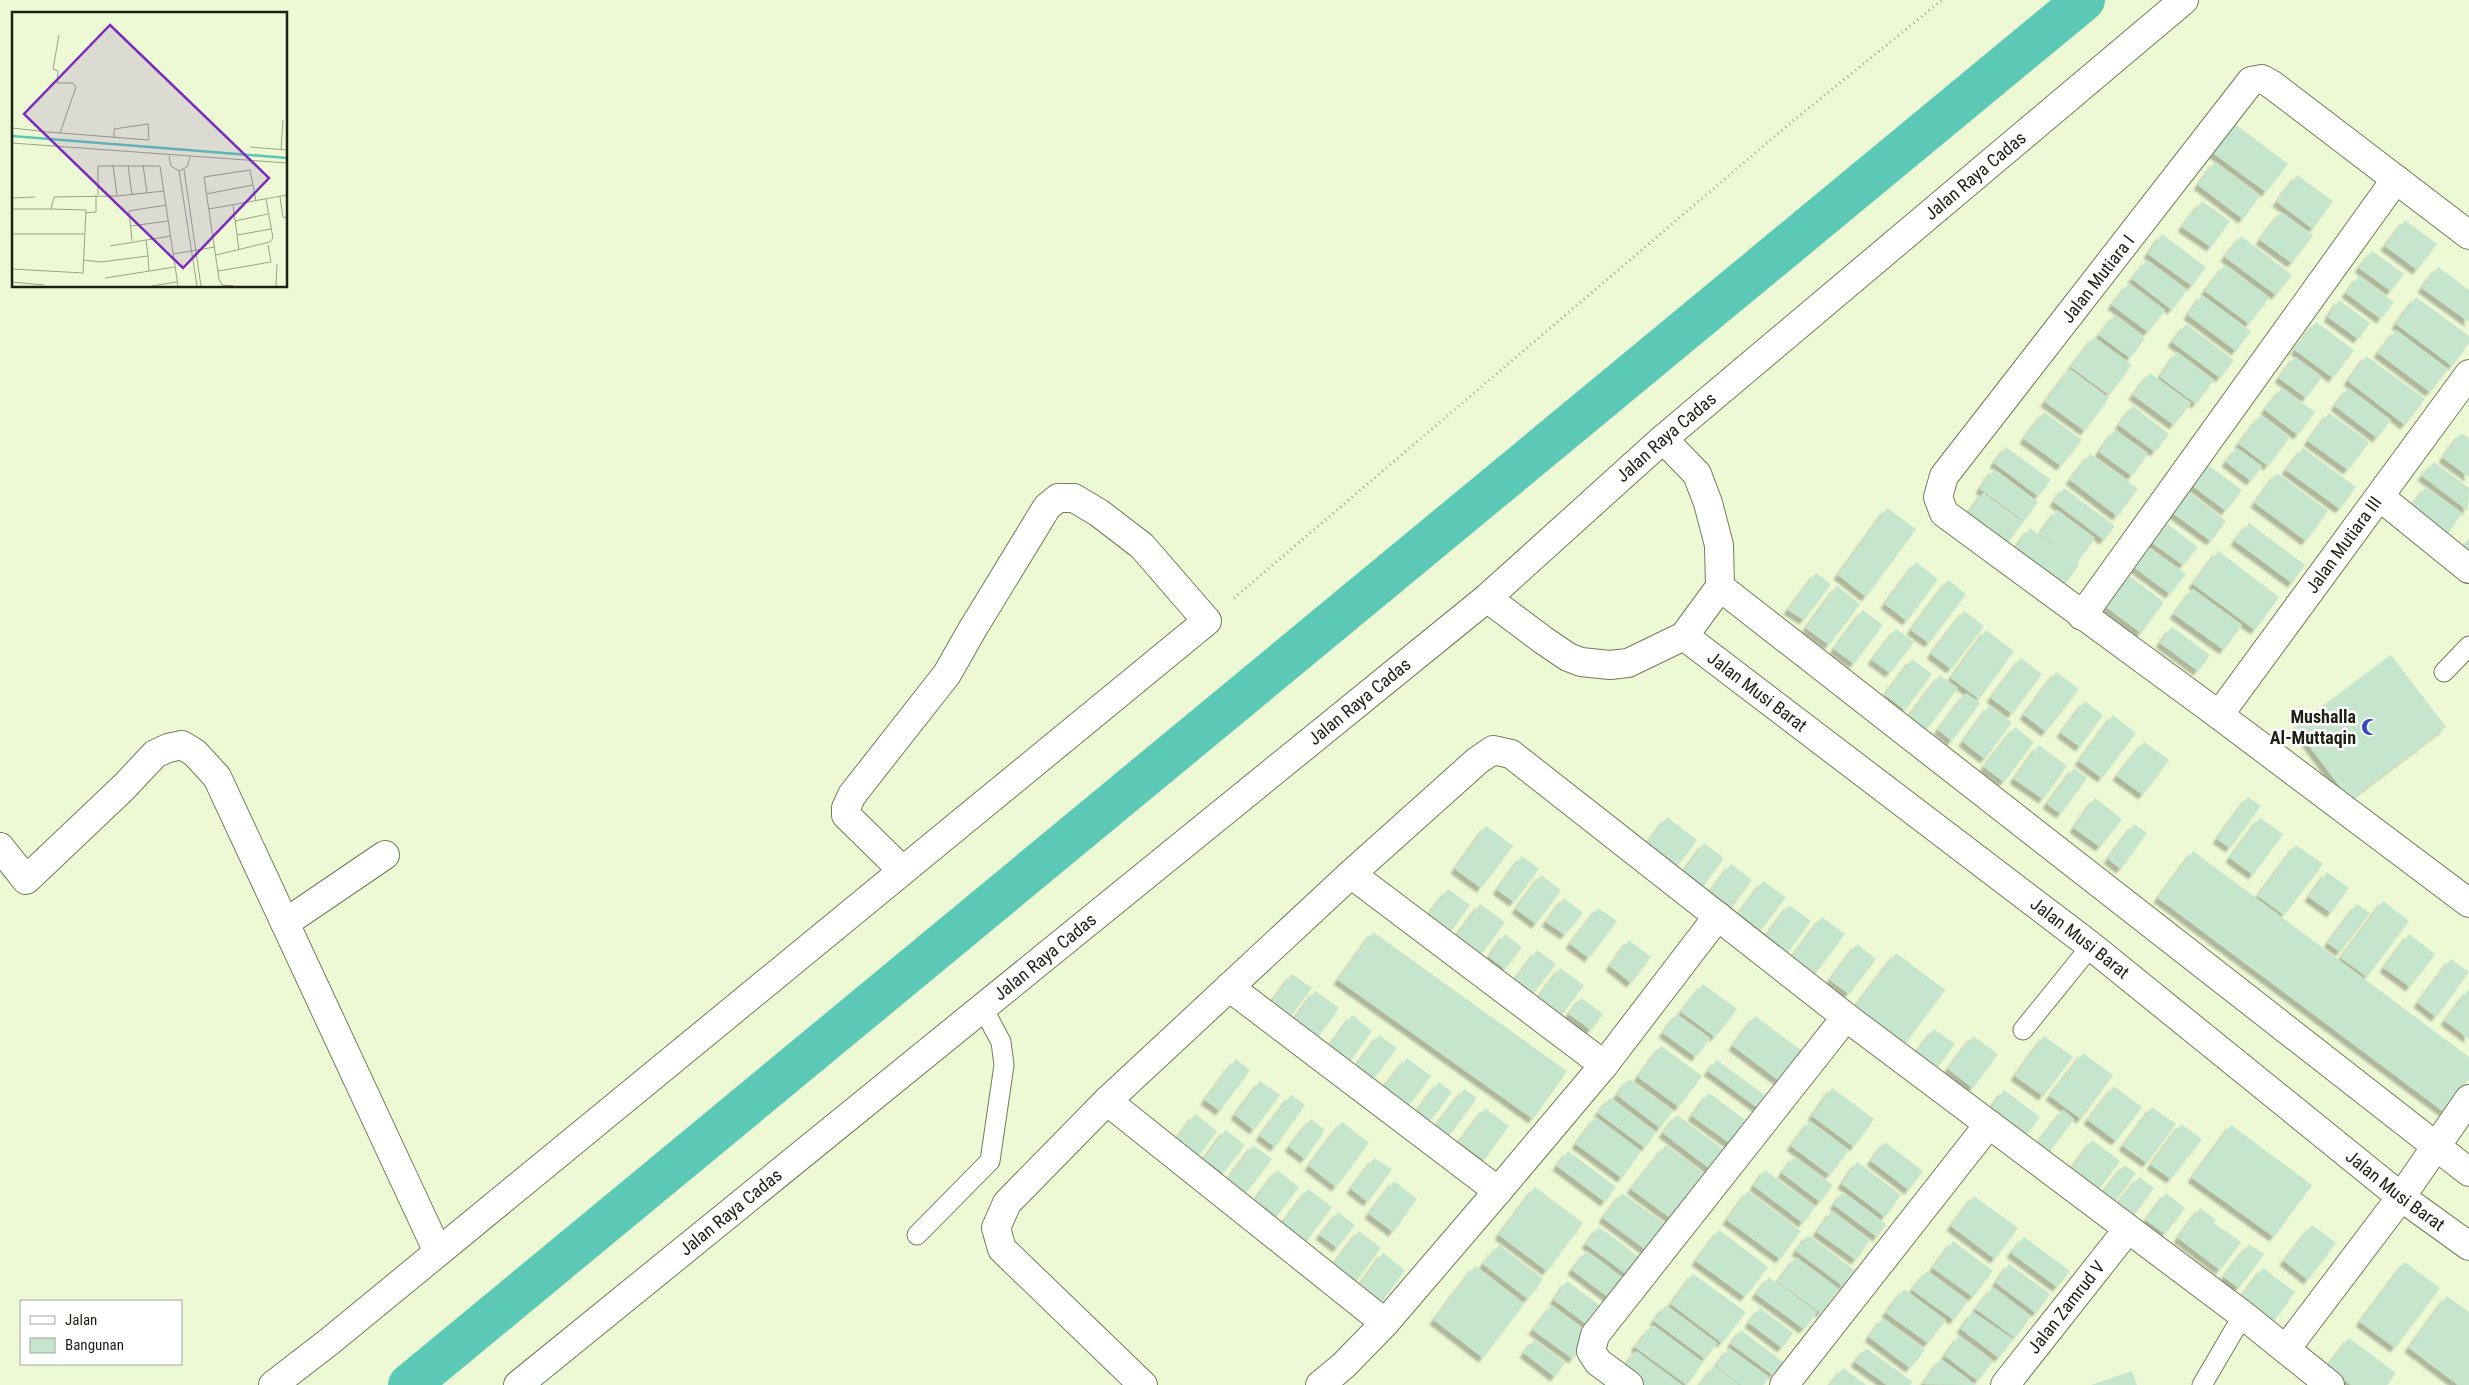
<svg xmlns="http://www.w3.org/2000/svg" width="2469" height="1385" font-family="'Roboto Condensed',sans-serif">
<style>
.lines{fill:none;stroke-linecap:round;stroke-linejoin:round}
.canal{stroke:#5cc9b7;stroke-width:42}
.building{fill:#c5e6cc;filter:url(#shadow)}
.lane-casing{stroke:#727c5b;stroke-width:21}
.street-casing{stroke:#727c5b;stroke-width:30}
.secondary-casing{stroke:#727c5b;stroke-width:30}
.path{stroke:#a1ab8f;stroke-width:3;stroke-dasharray:1 4;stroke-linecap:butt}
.lane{stroke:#fff;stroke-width:19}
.street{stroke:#fff;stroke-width:28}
.secondary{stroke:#fff;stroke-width:28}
.labels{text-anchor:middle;stroke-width:5;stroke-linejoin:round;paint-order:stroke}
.street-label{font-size:18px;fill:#1d2114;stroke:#fff}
.poi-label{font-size:18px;font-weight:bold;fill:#1d2114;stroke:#fff;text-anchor:end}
.inset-river{fill:none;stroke:#5cc9b7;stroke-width:2.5}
.inset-road{fill:none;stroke:#9aa388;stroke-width:1}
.view{fill:#7b2cbf;fill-opacity:0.15;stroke:#7b2cbf;stroke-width:2.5}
.inset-edge{fill:none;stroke:#1d2114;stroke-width:2.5}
</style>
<defs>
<filter id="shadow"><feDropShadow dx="-4.5" dy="4.5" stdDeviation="1" flood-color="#0004"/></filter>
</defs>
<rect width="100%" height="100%" fill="#edf9d5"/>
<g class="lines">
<path class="canal" d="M409,1385L2084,0"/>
</g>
<g class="building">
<path d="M2235,124L2288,164L2266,192L2213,153Z"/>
<path d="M2215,162L2260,196L2243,219L2198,185Z"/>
<path d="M2297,175L2333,201L2313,229L2277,202Z"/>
<path d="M2202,201L2230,221L2211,247L2182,227Z"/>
<path d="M2281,212L2313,235L2292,263L2260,240Z"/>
<path d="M2405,220L2437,244L2417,270L2385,246Z"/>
<path d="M2162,234L2206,267L2192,286L2148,254Z"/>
<path d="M2241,236L2292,275L2276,295L2225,257Z"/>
<path d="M2372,251L2404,274L2391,291L2359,268Z"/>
<path d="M2147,260L2187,290L2172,310L2132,279Z"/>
<path d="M2225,265L2269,298L2249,324L2205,291Z"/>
<path d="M2438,267L2469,290V322L2422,288Z"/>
<path d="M2359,276L2394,302L2381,319L2346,293Z"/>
<path d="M2129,283L2165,310L2148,332L2112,305Z"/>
<path d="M2202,295L2251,331L2236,351L2188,315Z"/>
<path d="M2416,297L2469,336V343L2452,366L2396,324Z"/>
<path d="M2339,300L2370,323L2358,339L2328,317Z"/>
<path d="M2115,315L2145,338L2130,358L2099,335Z"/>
<path d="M2316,322L2354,350L2333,378L2295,350Z"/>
<path d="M2186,324L2234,360L2220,378L2172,342Z"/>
<path d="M2396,330L2448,369L2430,392L2378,353Z"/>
<path d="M2094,337L2132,365L2109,395L2071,367Z"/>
<path d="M2177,352L2214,380L2196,404L2160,377Z"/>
<path d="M2366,356L2425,399L2405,425L2348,381Z"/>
<path d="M2295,357L2322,377L2306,398L2279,378Z"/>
<path d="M2070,369L2109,398L2085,431L2045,402Z"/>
<path d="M2150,373L2191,403L2174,425L2133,395Z"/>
<path d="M2282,388L2315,412L2298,435L2265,410Z"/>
<path d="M2348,388L2391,420L2377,438L2335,406Z"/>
<path d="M2133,406L2169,434L2155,452L2119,425Z"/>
<path d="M2044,412L2082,440L2061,466L2024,439Z"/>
<path d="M2329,413L2369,442L2348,470L2308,441Z"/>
<path d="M2261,415L2290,437L2268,466L2239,444Z"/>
<path d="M2115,430L2148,454L2132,476L2099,452Z"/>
<path d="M2461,433L2469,438V477L2443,458Z"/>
<path d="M2006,447L2051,480L2038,496L1994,463Z"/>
<path d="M2237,448L2262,466L2251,481L2226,462Z"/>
<path d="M2303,448L2356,487L2340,509L2286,470Z"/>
<path d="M2090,454L2138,489L2117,516L2070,480Z"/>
<path d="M2434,462L2469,488L2468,511L2422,476Z"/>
<path d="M2205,463L2242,490L2226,511L2190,484Z"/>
<path d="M1994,469L2038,502L2024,521L1980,489Z"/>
<path d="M2277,473L2328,511L2306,541L2255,503Z"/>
<path d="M2426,487L2462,513L2444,539L2408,511Z"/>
<path d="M2064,488L2115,526L2104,540L2054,502Z"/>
<path d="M2183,488L2226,521L2211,541L2167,509Z"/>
<path d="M1983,493L2023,522L2006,545L1966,516Z"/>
<path d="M1887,508L1916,529L1866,597L1838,575Z"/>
<path d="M2057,510L2095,538L2077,563L2079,565L2058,593L2009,557L2030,528L2059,549L2040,534Z"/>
<path d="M2162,520L2198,547L2183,565L2148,540Z"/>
<path d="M2249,523L2305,565L2292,583L2235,541Z"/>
<path d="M2469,538V559L2459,551Z"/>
<path d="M2143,543L2186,574L2170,594L2128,563Z"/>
<path d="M2218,551L2279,597L2255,630L2193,584Z"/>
<path d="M1916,562L1938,579L1907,621L1885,604Z"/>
<path d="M2121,570L2164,602L2141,633L2098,601Z"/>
<path d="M1816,573L1831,584L1804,620L1788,610Z"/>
<path d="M1948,580L1966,594L1929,643L1911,630Z"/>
<path d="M1837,586L1860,604L1829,645L1806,628Z"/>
<path d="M2193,589L2242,625L2224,650L2174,614Z"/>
<path d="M1863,610L1883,625L1854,664L1834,649Z"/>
<path d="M1964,611L1984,626L1951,669L1931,654Z"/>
<path d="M2172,627L2210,655L2198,671L2160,643Z"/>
<path d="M1896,629L1914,642L1890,673L1872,660Z"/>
<path d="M1986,630L2014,651L1979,699L1951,678Z"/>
<path d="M2391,655L2446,727L2350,800L2295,727Z"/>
<path d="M2021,658L2042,674L2012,714L1991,698Z"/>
<path d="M1912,659L1932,674L1905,710L1885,695Z"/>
<path d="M2056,672L2079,689L2046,732L2024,715Z"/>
<path d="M1940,675L1958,688L1924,733L1907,719Z"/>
<path d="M1966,693L1980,703L1952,741L1938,730Z"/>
<path d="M2085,701L2103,715L2080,747L2061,733Z"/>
<path d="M1989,706L2012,722L1985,759L1963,742Z"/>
<path d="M2113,715L2136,733L2102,778L2079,761Z"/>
<path d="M2015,727L2034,742L2004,782L1984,767Z"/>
<path d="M2144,742L2169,760L2143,795L2117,776Z"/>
<path d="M2039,745L2067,766L2043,799L2014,779Z"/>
<path d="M2074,768L2087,778L2061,814L2047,804Z"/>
<path d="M2248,797L2261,806L2230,848L2217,839Z"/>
<path d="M2095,798L2122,819L2100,847L2074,828Z"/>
<path d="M1667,817L1697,840L1671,874L1641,851Z"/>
<path d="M2260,818L2283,834L2253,875L2230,858Z"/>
<path d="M2134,824L2147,833L2121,869L2108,859Z"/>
<path d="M1486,826L1513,846L1481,888L1455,869Z"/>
<path d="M1704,843L1724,858L1696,896L1676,882Z"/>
<path d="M2296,845L2323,864L2284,915L2258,896Z"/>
<path d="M2193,851L2469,1057V1079L2444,1112L2158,898Z"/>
<path d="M1522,856L1539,869L1514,902L1497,890Z"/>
<path d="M1731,864L1752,880L1730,910L1708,894Z"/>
<path d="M2327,872L2349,888L2331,913L2309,897Z"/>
<path d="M1541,875L1561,890L1536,924L1516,909Z"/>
<path d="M1763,881L1786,897L1760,931L1738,914Z"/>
<path d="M1448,889L1470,905L1448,935L1425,919Z"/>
<path d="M1564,898L1583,913L1565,935L1546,922Z"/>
<path d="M2383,901L2409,921L2367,977L2341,958Z"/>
<path d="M1480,904L1505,922L1477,960L1452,942Z"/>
<path d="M2357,904L2370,913L2340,952L2328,943Z"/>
<path d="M1789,905L1811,921L1783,959L1761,943Z"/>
<path d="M1598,908L1617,921L1589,958L1570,944Z"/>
<path d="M1822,917L1845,934L1815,974L1792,957Z"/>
<path d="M1373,932L1567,1071L1533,1119L1338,980Z"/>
<path d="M1505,934L1522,947L1505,969L1489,957Z"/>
<path d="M2409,934L2435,954L2410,987L2384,968Z"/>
<path d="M1629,940L1651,957L1631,983L1610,966Z"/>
<path d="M1857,944L1876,959L1849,994L1830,980Z"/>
<path d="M1537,950L1556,964L1532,995L1514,981Z"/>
<path d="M1896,953L1945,990L1902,1048L1852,1011Z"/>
<path d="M2451,959L2469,972L2436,1017L2418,1003Z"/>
<path d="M1560,968L1584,985L1556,1023L1532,1006Z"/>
<path d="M1292,974L1312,988L1286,1022L1267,1008Z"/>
<path d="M1703,984L1737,1009L1715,1037L1681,1012Z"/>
<path d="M2469,989V1039L2445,1021Z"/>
<path d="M1315,991L1339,1008L1313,1044L1289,1026Z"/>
<path d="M1581,998L1603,1014L1591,1030L1569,1014Z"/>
<path d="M1677,1014L1710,1038L1696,1057L1663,1033Z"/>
<path d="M1352,1015L1372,1031L1343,1071L1323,1055Z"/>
<path d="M1755,1016L1805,1053L1782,1083L1733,1046Z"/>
<path d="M1934,1029L1955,1044L1936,1069L1916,1053Z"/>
<path d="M1379,1035L1397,1048L1370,1084L1352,1071Z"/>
<path d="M1973,1036L1998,1054L1973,1088L1948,1069Z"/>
<path d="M2044,1036L2073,1057L2043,1096L2015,1076Z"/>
<path d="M1661,1046L1702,1076L1679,1107L1638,1077Z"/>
<path d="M2083,1053L2113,1075L2081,1119L2050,1096Z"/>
<path d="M1407,1058L1431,1076L1404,1112L1379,1093Z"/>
<path d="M1236,1059L1250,1070L1220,1111L1205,1100Z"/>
<path d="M1717,1060L1767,1097L1759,1109L1708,1071Z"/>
<path d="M1629,1079L1673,1111L1660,1128L1617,1095Z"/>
<path d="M1260,1081L1280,1095L1254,1130L1235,1115Z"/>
<path d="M1439,1082L1452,1092L1425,1127L1412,1117Z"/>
<path d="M2114,1086L2142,1107L2116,1141L2088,1120Z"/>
<path d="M1832,1088L1874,1119L1854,1147L1812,1116Z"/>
<path d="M1464,1089L1477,1098L1442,1145L1429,1135Z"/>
<path d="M2004,1090L2040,1117L2022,1141L1986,1115Z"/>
<path d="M1709,1093L1756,1128L1739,1150L1692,1116Z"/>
<path d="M1291,1095L1305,1105L1275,1147L1260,1136Z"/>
<path d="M1610,1098L1656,1132L1645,1148L1598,1113Z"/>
<path d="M2152,1107L2176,1124L2147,1163L2123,1146Z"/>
<path d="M1485,1108L1509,1126L1484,1160L1459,1142Z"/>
<path d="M2063,1110L2074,1119L2043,1160L2031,1151Z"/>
<path d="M1195,1114L1217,1131L1198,1157L1175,1141Z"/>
<path d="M1677,1115L1728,1153L1714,1172L1663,1133Z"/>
<path d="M1596,1117L1641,1151L1622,1178L1576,1144Z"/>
<path d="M1311,1119L1325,1130L1305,1159L1289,1147Z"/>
<path d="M1810,1121L1849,1150L1830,1175L1791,1146Z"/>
<path d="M1342,1122L1369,1143L1336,1187L1309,1166Z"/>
<path d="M2181,1124L2202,1139L2171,1179L2151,1165Z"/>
<path d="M2231,1125L2312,1185L2274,1237L2192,1178Z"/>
<path d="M1225,1130L1245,1145L1223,1173L1204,1159Z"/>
<path d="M2092,1140L2120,1161L2096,1193L2069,1173Z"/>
<path d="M1885,1142L1923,1171L1909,1190L1871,1161Z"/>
<path d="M1253,1145L1272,1159L1244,1195L1226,1182Z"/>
<path d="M1666,1145L1710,1178L1677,1223L1631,1189Z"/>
<path d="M1568,1151L1616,1187L1605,1202L1557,1166Z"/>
<path d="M1794,1157L1833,1185L1820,1202L1782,1173Z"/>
<path d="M1374,1158L1392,1169L1368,1202L1351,1189Z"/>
<path d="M1857,1162L1901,1195L1885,1217L1842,1184Z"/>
<path d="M2124,1165L2136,1173L2114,1203L2102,1194Z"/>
<path d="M1277,1170L1299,1187L1277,1216L1255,1200Z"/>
<path d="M1765,1170L1815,1207L1803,1223L1754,1186Z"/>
<path d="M2139,1177L2154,1188L2132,1218L2116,1206Z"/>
<path d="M1394,1181L1417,1199L1393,1232L1369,1214Z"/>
<path d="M1535,1187L1583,1223L1547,1271L1499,1235Z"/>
<path d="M1308,1189L1332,1207L1306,1242L1282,1224Z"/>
<path d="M1748,1191L1801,1231L1780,1259L1727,1220Z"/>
<path d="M1843,1192L1886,1224L1877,1237L1834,1205Z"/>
<path d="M1622,1193L1669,1227L1650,1253L1603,1218Z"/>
<path d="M2166,1193L2185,1208L2165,1234L2146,1220Z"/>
<path d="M1974,1196L2018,1228L1995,1259L1951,1226Z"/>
<path d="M2200,1208L2216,1220L2214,1223L2241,1242L2220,1270L2178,1238Z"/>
<path d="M1832,1211L1870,1240L1856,1260L1817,1232Z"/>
<path d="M1338,1212L1355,1225L1337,1248L1320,1235Z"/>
<path d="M2312,1225L2336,1243L2308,1280L2284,1261Z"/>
<path d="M1599,1227L1643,1260L1630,1277L1586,1244Z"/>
<path d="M1719,1230L1768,1267L1745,1297L1696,1261Z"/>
<path d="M1359,1231L1381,1248L1353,1285L1330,1269Z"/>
<path d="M1808,1235L1854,1270L1843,1286L1796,1251Z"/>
<path d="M2024,1237L2070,1271L2057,1287L2011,1253Z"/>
<path d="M1953,1241L1993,1271L1973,1297L1933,1268Z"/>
<path d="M2249,1244L2264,1254L2239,1288L2224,1277Z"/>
<path d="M1499,1245L1543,1279L1528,1299L1483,1264Z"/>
<path d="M1587,1251L1631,1284L1616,1303L1572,1270Z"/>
<path d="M1383,1253L1405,1270L1380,1304L1358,1287Z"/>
<path d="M1796,1257L1839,1289L1821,1313L1778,1282Z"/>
<path d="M2405,1262L2440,1288L2395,1348L2360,1322Z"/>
<path d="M2009,1264L2050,1294L2036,1313L1996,1283Z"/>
<path d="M1475,1266L1524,1304L1483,1358L1434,1320Z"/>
<path d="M2263,1268L2295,1292L2272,1324L2239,1300Z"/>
<path d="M1927,1271L1968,1301L1954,1320L1912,1290Z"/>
<path d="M1693,1274L1746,1312L1722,1343L1671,1304Z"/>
<path d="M1769,1277L1817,1312L1804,1329L1756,1294Z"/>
<path d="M1567,1281L1607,1311L1593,1329L1554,1300Z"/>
<path d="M1993,1287L2031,1316L2015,1338L1976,1309Z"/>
<path d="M1904,1289L1946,1320L1928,1343L1886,1313Z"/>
<path d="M2447,1296L2469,1312V1385H2458L2409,1348Z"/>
<path d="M1552,1305L1591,1335L1573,1359L1533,1330Z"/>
<path d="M1666,1305L1717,1343L1705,1359L1654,1321Z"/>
<path d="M1760,1308L1793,1333L1782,1348L1749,1323Z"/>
<path d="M1973,1312L2013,1339L1999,1358L1961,1329Z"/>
<path d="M1883,1318L1925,1350L1910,1368L1869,1337Z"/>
<path d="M1653,1325L1703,1362L1687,1385L1635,1347Z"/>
<path d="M1741,1330L1783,1362L1773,1375L1731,1344Z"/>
<path d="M1959,1336L1993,1361L1978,1381L1945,1356Z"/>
<path d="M2349,1338L2396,1373L2387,1385H2351L2327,1367Z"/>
<path d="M1534,1340L1565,1363L1555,1377L1524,1353Z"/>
<path d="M1729,1348L1769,1377L1763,1385H1741L1716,1366Z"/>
<path d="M1866,1348L1913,1382L1910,1385H1887L1855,1362Z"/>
<path d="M1636,1351L1682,1385H1642L1622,1370Z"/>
<path d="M1941,1359L1976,1385L1923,1384Z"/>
<path d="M1714,1366L1739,1385H1700Z"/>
<path d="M1843,1368L1866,1385H1830Z"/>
<path d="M2132,1371L2137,1385H2091Z"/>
</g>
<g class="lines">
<g class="lane-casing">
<g id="lane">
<path d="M2444,672L2469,646"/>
<path d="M2023,1030L2091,946"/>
<path d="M917,1235L990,1161L1004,1065L1001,1042L983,1008"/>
<path d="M2202,1385L2243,1315"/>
</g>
</g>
<g class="street-casing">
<g id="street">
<path d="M2469,235L2271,84L2262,79L2251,81L1944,476L1938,497L1944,513L2219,715L2469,903"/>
<path d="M2380,497L2469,569"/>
<path d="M2082,616L2396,179"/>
<path id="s1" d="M2219,715L2469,374"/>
<path d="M0,847L26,880L124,787L155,754L168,748L182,745L195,753L217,777L438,1252"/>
<path d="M1351,874L1604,1065"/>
<path d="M285,923L385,855"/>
<path d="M1229,987L1498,1191"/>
<path d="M1107,1101L1385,1323"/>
<path d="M2286,1349L2401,1197L2469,1099"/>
<path d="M273,1385L330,1341L1207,621L1142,546L1099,513L1074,498H1058L1047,507L972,630L947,674L852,795L846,808V815L902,870"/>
<path d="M1143,1385L1002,1249L996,1228L1007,1203L1107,1101L1351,874L1477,761L1493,750L1511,754L1846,1017L2243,1315L2330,1385"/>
<path d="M1320,1385L1343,1366L1385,1323L1498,1191L1604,1065L1718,916"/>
<path d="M1629,1385L1598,1362L1591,1351L1595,1335L1846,1017"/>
<path d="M1784,1385L1989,1124"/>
<path id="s2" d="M2005,1385L2128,1229"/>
</g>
</g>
<g class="secondary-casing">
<g id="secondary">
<path d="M1720,587L2469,1172"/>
<path d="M1487,598L1543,640L1568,657L1581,662L1610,665L1628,663L1684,636L1720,587L1719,545L1708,503L1697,474L1663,439"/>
<path id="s3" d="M1684,636L2091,946L2401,1197L2469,1246"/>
<path id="s4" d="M518,1385L1487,598L1663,439L2184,0"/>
</g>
</g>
<path class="path" d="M1234,598L1788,125L1942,0"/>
<use href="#lane" class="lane"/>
<use href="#street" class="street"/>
<use href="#secondary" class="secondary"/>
</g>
<defs>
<g id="mosque-bare" transform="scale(1.35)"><path d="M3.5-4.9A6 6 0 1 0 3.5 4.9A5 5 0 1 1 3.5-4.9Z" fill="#3549bc" stroke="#fff" stroke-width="2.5" paint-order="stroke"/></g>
</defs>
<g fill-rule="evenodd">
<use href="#mosque-bare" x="2370" y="727"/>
</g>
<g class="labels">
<g class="street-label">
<text dy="6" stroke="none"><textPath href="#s4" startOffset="1894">Jalan Raya Cadas</textPath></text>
<text transform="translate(2098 279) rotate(-52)" y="6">Jalan Mutiara I</text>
<text dy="6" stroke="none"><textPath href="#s4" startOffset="1489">Jalan Raya Cadas</textPath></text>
<text dy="6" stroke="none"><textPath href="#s1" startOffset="211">Jalan Mutiara III</textPath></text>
<text dy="6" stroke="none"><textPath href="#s3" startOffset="92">Jalan Musi Barat</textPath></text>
<text dy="6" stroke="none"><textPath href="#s4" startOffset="1084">Jalan Raya Cadas</textPath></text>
<text dy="6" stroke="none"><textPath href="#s3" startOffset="498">Jalan Musi Barat</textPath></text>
<text dy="6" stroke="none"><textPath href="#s4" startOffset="679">Jalan Raya Cadas</textPath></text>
<text dy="6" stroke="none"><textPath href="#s3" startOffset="902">Jalan Musi Barat</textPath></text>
<text dy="6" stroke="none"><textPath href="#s4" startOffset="274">Jalan Raya Cadas</textPath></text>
<text dy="6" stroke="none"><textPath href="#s2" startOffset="99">Jalan Zamrud V</textPath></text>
</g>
<g class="poi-label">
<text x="2356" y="723">Mushalla<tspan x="2356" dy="21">Al-Muttaqin</tspan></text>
</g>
</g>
<g transform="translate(12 12)">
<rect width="275" height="275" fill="#edf9d5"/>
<path class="inset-river" d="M0,124L275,146"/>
<path class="inset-road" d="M47,23L41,57L46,59L45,71H61L64,75L48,121M0,88V107M0,116L36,120L137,128L136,112L102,117V125M0,131L275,151M238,135L275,138M269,138L271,108M157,144L159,154L167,159L175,155L178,145M101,153L105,184M116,153L120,183M131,153L135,181M172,158L189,274M167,159L185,274M194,182L241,173M86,183V154H148L166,274M268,185L271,205L275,206M0,186L23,185M221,193L227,238M0,197H39L42,185L105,184L152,179M197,197L275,183M73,201L84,200V183M223,209L256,202M119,214L156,209M0,222H72M225,223L259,217M120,229L117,199L154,193M98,234L159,224M161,242L203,235M204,243L258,230L261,226L254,187M136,244L137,259M71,248L89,250L136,244L134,228M0,257L71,261L74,198L39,197M206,259L259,250L256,233M93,266L163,255M0,270L32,273M140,274L165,270M222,274L210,273L207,267L192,165L238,158L244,189M264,274L265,252"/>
<path class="view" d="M98,13L257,166L171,256L12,102Z"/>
<rect width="275" height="275" class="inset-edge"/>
</g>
<rect x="20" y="1300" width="162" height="65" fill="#ffffff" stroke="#a5a6a1"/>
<rect x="30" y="1316" width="25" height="8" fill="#ffffff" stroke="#a5a6a1"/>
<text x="65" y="1325" font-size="15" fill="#1d2114">Jalan</text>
<rect x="30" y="1338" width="25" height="15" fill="#c5e6cc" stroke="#a5a6a1"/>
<text x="65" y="1350" font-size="15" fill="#1d2114">Bangunan</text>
</svg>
